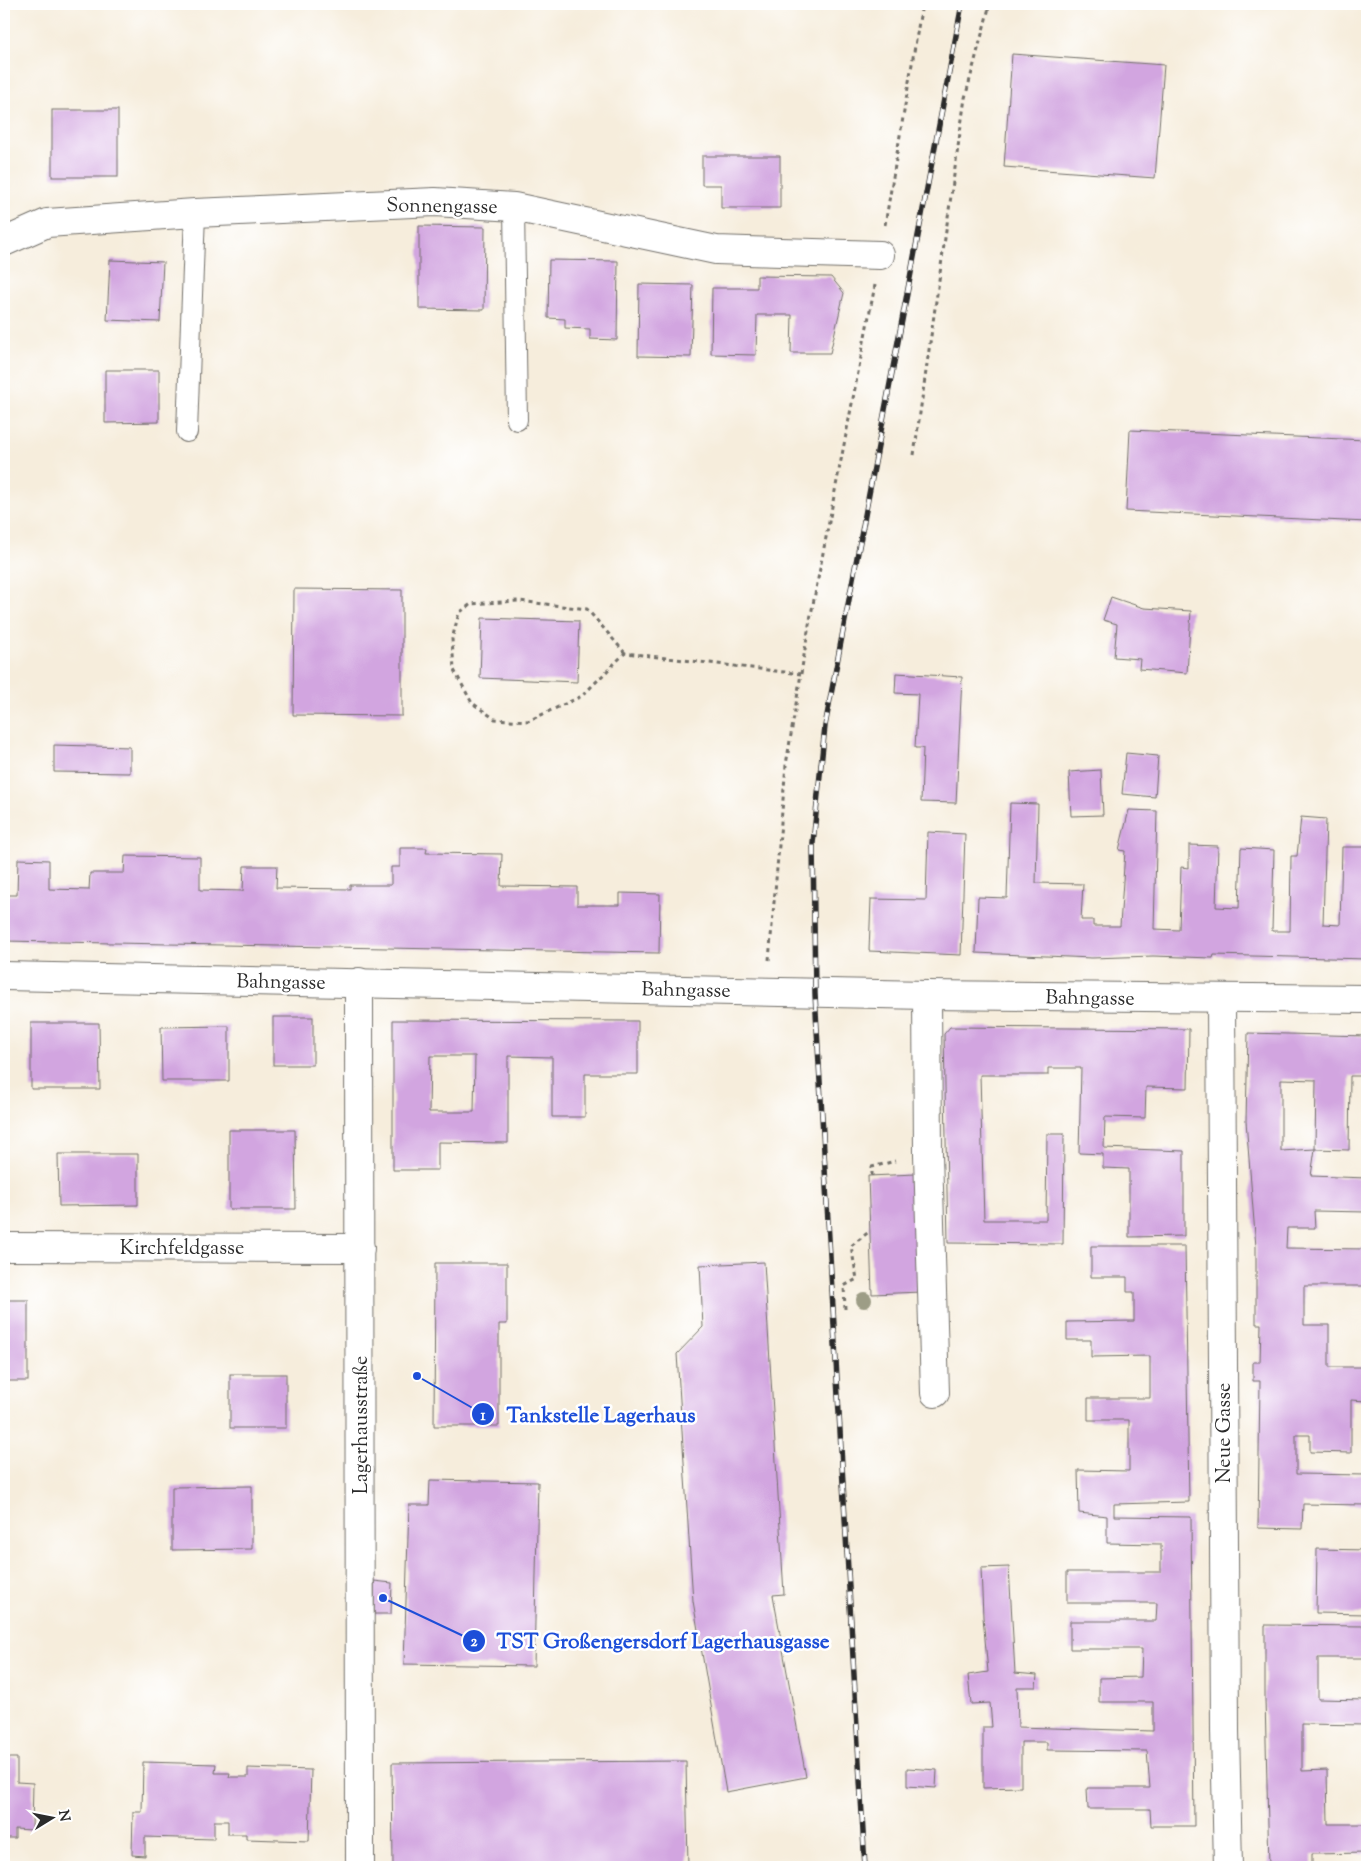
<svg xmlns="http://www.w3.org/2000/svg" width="1371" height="1871" font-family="'Sorts Mill Goudy',serif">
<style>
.building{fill:#d2a5e0;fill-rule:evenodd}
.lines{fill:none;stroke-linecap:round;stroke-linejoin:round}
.lane-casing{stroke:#726f69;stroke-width:22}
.street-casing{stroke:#726f69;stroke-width:30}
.secondary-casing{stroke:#726f69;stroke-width:30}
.path{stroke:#726f69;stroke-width:3;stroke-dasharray:4 4;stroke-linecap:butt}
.lane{stroke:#fff;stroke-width:20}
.street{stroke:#fff;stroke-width:28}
.secondary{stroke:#fff;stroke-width:28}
.rail-casing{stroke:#2b2b2b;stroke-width:5.5}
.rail{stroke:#fff;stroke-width:4;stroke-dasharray:11;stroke-linecap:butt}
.tree{fill:#9d9d86}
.labels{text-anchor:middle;stroke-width:5;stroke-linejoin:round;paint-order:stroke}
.street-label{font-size:20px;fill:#2b2b2b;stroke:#fff}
.leader{fill:none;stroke:#1d4ed8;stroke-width:2}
.callout-dot{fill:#1d4ed8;stroke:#fff;stroke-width:2}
.mark-label{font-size:15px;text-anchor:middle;font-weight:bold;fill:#fff}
.callout-label{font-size:21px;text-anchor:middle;font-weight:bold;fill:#1d4ed8;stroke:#fff;stroke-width:5;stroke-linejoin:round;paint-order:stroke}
</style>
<rect width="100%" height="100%" fill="#fff"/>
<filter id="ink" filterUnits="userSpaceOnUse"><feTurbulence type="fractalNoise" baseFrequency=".02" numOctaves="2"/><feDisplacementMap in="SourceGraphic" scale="10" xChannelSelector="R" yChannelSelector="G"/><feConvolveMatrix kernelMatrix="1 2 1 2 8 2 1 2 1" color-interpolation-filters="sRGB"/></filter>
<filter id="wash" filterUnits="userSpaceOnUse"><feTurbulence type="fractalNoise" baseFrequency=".0096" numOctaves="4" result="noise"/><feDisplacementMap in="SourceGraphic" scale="20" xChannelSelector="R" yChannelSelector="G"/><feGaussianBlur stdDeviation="1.12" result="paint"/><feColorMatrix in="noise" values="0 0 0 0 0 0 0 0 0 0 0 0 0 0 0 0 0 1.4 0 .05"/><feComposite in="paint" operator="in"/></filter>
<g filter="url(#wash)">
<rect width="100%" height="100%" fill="#f6eddc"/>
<g id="blocks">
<g class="building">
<path d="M1012,54L1164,65L1155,178L1004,167Z"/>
<rect x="52" y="110" width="66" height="67"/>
<path d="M702,156H780V208H721V185H702Z"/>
<path d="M419,226L485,227L484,310L419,309Z"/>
<path d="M110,260L163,262L160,322L107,320Z"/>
<path d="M549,260L618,261L617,340L590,339V329L565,328V319L548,318Z"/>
<path d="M757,276L831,277L844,293L830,353H791L792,315H757L756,355L711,354L712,288H757Z"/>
<path d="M639,284L693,285L691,357L638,356Z"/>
<path d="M105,370H159V422L105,423Z"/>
<path d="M1130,430L1367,440V522L1126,511Z"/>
<path d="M294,589L402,590V716L293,715Z"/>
<path d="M1111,597L1144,608L1191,611L1187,673L1139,669L1140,659L1114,657L1117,624L1103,620Z"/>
<path d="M482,618L579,621L577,682L480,678Z"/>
<path d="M896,673L962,677L956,803L921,802L923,748H915L918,694L895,693Z"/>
<path d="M54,745L130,747V773L54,772Z"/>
<path d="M1126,753L1158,756L1155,797L1122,794Z"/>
<path d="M1101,770L1103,815L1071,816L1069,772Z"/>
<path d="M1010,803L1038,804L1036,883L1083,884L1081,920H1093V926H1120L1125,851L1119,850L1129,810L1157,811L1154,929L1179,930L1181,867L1189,868V845L1218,846L1216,907L1239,908L1241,848L1274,850L1272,931H1290L1291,856H1297L1301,817L1326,819L1323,924L1340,925L1342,847H1367V959L1214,955L1213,958L1153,956L1092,958L976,953L978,897L1007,898Z"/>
<path d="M928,832L965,834L961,955L869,951L871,899L926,900Z"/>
<path d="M400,848H427L426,853L502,854L501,886L577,887V905H620V893L660,894L659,953L4,941V895H17L18,859L49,860V889L89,890L90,873H124L125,856L200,857V890L243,891L244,866H277L276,888L350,889V885H391V867H400Z"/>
<rect x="273" y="1017" width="40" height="48"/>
<path d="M393,1020L638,1021V1074H585V1117H552V1057L508,1056V1143L438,1142V1170H393ZM430,1056H475L474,1112H429Z"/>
<path d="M31,1023H99L100,1089H31Z"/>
<path d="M229,1026V1081H162L161,1027Z"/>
<path d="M950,1027L1189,1029L1188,1088L1146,1087L1145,1118L1105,1117L1104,1148L1184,1151V1236L1129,1237V1169L1103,1168V1154L1079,1153L1081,1068H1048V1075H980L984,1220H1046L1047,1134H1064L1063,1244L948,1243L944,1034Z"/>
<path d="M1248,1033L1367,1036V1063H1365L1364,1076H1350L1349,1150L1315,1149L1316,1080L1281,1079V1151L1315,1149L1311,1176L1367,1178V1212L1314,1211L1315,1228H1287L1286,1248L1367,1249V1286H1304V1325H1329V1367H1367V1401L1351,1400V1453L1310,1452V1435H1296V1474L1367,1475V1505L1303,1504L1302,1529L1258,1528L1260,1381H1253V1362H1260L1261,1324H1256V1247L1246,1121Z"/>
<path d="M229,1130H295L296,1209H229Z"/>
<path d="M58,1154H138V1205L59,1206Z"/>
<path d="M916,1174L921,1292L872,1294L868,1176Z"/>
<path d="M1091,1246H1185L1189,1502L1114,1504V1516L1191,1517L1194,1826H1151L1150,1809H1088L1087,1788H1150L1147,1751L1047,1750V1742H1021V1787L983,1788V1727H992L990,1703L971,1704L968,1675L988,1672L983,1617L981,1568L1009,1567L1015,1673L1037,1675L1036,1687H1017L1018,1727L1153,1731V1702H1099V1678L1141,1677L1142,1649H1070V1621H1156L1157,1603H1067V1572H1161V1544L1107,1543V1516L1079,1513L1078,1470L1129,1471V1420H1088V1398H1150V1356L1091,1357V1340H1067V1322L1134,1321V1292H1127V1277H1091Z"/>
<path d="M764,1262L784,1594L773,1595L806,1777L726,1792L693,1601L677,1354L703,1327L700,1265Z"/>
<path d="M435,1263H507V1324H499V1426H434Z"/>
<rect x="4" y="1300" width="24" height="81"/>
<rect x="230" y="1374" width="56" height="54"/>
<path d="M430,1480L538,1482L534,1666L404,1664L409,1505H429Z"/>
<path d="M252,1486V1549L172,1550V1487Z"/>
<path d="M1317,1549L1367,1550V1614L1316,1613Z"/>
<path d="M374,1581L392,1583L391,1614H374Z"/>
<path d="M1265,1625L1367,1626V1658H1318V1699L1367,1700V1725L1302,1724V1771L1327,1770L1328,1824H1367V1853L1312,1854V1867H1269L1265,1699Z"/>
<path d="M4,1758H17V1782L33,1783L32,1830L15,1829V1838H4Z"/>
<path d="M686,1761L688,1867H393L392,1763Z"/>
<path d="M143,1762L216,1764L215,1773H230L229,1777H248V1768L311,1770L309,1841L246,1839V1834H228V1821H214V1839L145,1837V1856L132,1855L133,1812H142Z"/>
<path d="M907,1768L937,1770L936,1788L907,1786Z"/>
</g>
</g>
</g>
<g filter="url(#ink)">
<use href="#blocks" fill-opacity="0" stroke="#726f69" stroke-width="1"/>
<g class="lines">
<g class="lane-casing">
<g id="lane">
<path d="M514,207L517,420"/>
<path d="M187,432L195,213"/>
</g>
</g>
<g class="street-casing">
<g id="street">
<path d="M4,242L47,223L195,213L435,202L514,207L716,250L880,255"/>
<path d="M4,976L927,995L928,1154L935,1393"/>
<path d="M359,982L360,1867"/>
<path d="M1221,998L1225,1730L1228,1867"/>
<path d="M4,1247L360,1248"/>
</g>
</g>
<g class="secondary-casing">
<path id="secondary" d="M927,995L1367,999"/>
</g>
<g class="path">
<path d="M885,225L922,4"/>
<path d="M914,455L965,98L990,4"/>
<path d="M625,653L587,609L519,601L471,604L459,613L452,639L454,670L472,703L495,719L528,721L582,696L625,653L801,674"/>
<path d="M769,960L786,765L809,625L875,285"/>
<path d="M872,1176V1167L895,1161"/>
<path d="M845,1309L844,1286L857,1279L851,1246L870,1231"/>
</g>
<use href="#lane" class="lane"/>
<use href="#street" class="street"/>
<use href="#secondary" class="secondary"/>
<g class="rail-casing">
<path id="rail" d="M865,1867L815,994L813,843L825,726L962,4"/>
</g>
<use href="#rail" class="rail"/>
</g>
<circle class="tree" cx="864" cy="1300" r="8"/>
</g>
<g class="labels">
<g class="street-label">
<text transform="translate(442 205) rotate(1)" y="7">Sonnengasse</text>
<text transform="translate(281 981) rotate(1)" y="7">Bahngasse</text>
<text transform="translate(686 989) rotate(1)" y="7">Bahngasse</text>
<text transform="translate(1090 997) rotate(1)" y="7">Bahngasse</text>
<text x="182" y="1254">Kirchfeldgasse</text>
<text transform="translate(360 1425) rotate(-90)" y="7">Lagerhausstraße</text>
<text transform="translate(1223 1433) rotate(-90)" y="7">Neue Gasse</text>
</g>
</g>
<path class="leader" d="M417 1376L483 1414M383 1598L474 1641"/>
<g class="callout-dot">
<circle cx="417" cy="1376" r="5"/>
<circle cx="383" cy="1598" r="5"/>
<circle cx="483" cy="1414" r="12"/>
<circle cx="474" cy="1641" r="12"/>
</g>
<g class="mark-label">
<text x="483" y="1420">1</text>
<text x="474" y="1646">2</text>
</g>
<g class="callout-label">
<text x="601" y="1422">Tankstelle Lagerhaus</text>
<text x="663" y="1648">TST Großengersdorf Lagerhausgasse</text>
</g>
<rect width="1371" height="1871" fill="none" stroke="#fff" stroke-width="20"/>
<g transform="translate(52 1818) rotate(80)" stroke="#ffffff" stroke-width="4" paint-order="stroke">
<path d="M0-4L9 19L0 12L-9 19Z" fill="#2b2b2b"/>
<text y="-8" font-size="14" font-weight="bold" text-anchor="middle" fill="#2b2b2b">N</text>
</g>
</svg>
